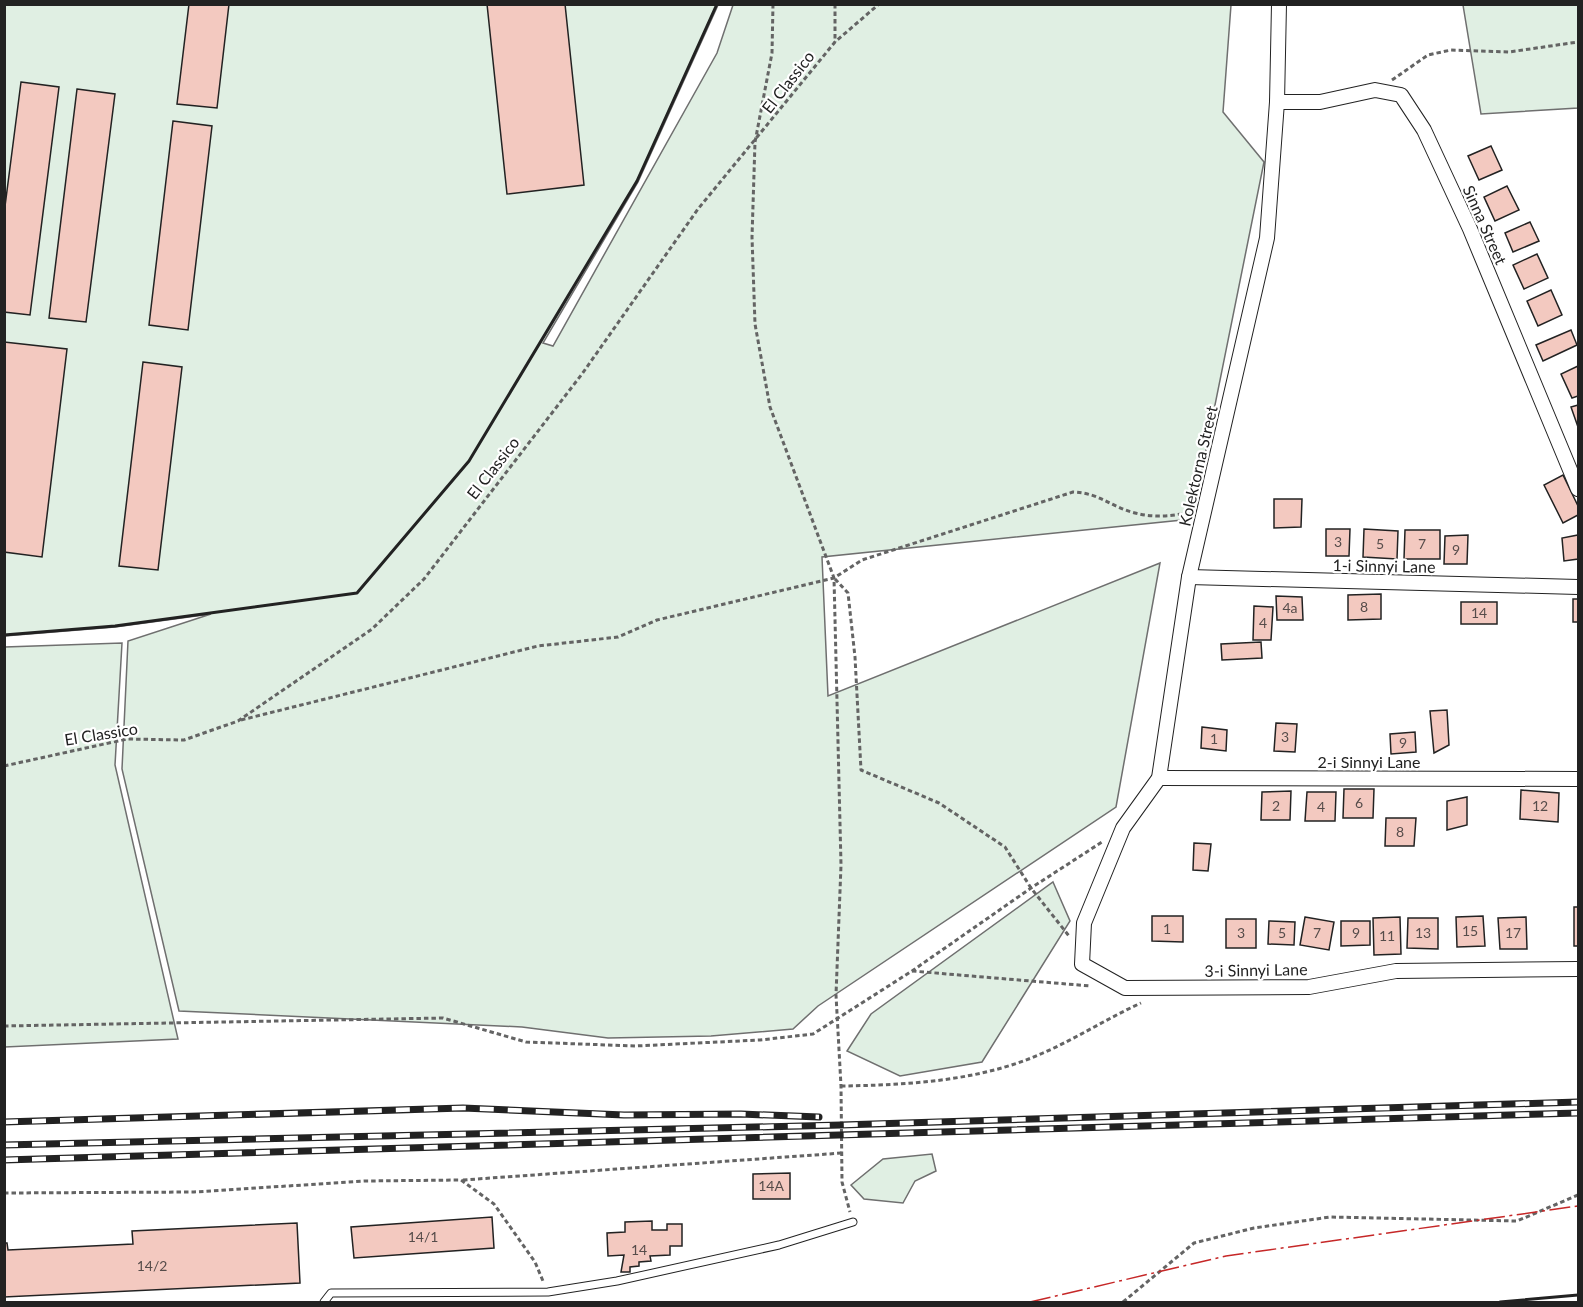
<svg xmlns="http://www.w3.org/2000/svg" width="1583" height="1307" font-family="Lato,sans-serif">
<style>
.green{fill:#e0efe3;stroke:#6f6f6f;stroke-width:1.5}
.building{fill:#f3c9c0;stroke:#222;stroke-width:1.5}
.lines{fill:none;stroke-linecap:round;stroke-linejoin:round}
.service-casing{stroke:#222;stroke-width:9}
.minor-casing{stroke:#222;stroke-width:16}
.path{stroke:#646464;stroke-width:3;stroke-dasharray:4.5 3;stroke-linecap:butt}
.service{stroke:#fff;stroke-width:7}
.minor{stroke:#fff;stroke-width:14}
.rail-casing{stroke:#222;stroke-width:7}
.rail{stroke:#fff;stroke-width:4.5;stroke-dasharray:14;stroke-linecap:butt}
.wall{stroke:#222;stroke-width:3}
.power{stroke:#c62828;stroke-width:1.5;stroke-dasharray:21 4.5 3 4.5;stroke-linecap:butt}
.labels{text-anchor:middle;stroke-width:4.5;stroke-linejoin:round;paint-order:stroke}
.number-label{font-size:14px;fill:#564c4a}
.street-label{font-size:16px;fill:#222;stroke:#fff}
</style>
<rect width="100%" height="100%" fill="#fff"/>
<g class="green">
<path d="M5,5H718L638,182L543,343L553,346L717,53L733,5H1231L1223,112L1264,162L1192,519L822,557L828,696L1160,563L1116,807L818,1006L793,1029L711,1036L608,1038L522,1027L179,1011L122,769L128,641L211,614L115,627L5,636Z"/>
<path d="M1463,5H1578V108L1481,114Z"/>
<path d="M122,643L115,765L178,1039L5,1047V647Z"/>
<path d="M1053,882L1070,921L982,1062L900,1076L847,1051L871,1014Z"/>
<path d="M932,1154L936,1171L915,1181L903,1203L864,1199L851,1185L883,1159Z"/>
</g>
<g class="building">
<path d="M189,4H229L217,108L177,104Z"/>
<path d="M487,4H565L584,185L507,194Z"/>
<path d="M21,82L59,87L30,315L4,312V214Z"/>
<path d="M77,89L115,94L86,322L49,318Z"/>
<path d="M173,121L212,126L188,330L149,325Z"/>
<path d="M1491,146L1502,170L1479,180L1468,156Z"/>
<path d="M1507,186L1519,210L1495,221L1484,197Z"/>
<path d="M1530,222L1539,241L1513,252L1505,233Z"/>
<path d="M1537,254L1548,278L1524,289L1513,265Z"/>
<path d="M1551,290L1562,315L1538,326L1527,301Z"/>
<path d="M1571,330L1577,345L1543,361L1536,345Z"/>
<path d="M4,342L67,349L42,557L4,552Z"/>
<path d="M143,362L182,367L158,570L119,566Z"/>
<path d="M1578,366V396L1572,398L1561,374Z"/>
<path d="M1578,405V427L1571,407Z"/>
<path d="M1563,475L1578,506V515L1563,523L1544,485Z"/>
<path d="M1274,499H1302L1301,527L1274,528Z"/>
<path d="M1326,529H1350L1349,556H1326Z"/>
<path d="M1364,529L1398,531L1397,559L1363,557Z"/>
<path d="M1405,530H1440V559H1404Z"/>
<path d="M1468,535L1467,564H1444L1445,536Z"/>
<path d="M1578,535V559L1564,561L1562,538Z"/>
<path d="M1381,594V619L1348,620V595Z"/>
<path d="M1276,596L1302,597L1303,620H1277Z"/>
<rect x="1573" y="599" width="5" height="23"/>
<rect x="1461" y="602" width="36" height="22"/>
<path d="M1254,606L1273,607L1271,640H1253Z"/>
<path d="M1261,642L1262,658L1222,660L1221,644Z"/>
<path d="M1447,710L1449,745L1434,753L1430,711Z"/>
<path d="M1276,723L1297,724L1295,752L1274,751Z"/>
<path d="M1202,727L1227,730L1226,751L1201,748Z"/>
<path d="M1415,732L1416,752L1391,754L1390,734Z"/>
<path d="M1344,789H1374L1373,818H1343Z"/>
<path d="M1521,790L1559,793L1558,822L1520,819Z"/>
<path d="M1291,791L1290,820H1261L1262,792Z"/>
<path d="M1307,792H1336L1335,821H1305Z"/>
<path d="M1467,797V825L1447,830V801Z"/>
<path d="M1386,818H1416L1414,846H1385Z"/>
<path d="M1194,843L1211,844L1208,871L1193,870Z"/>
<rect x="1574" y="907" width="4" height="39"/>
<path d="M1152,916H1183V942L1152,941Z"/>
<path d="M1483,916L1485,946L1457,947L1456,917Z"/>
<path d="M1305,917L1334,922L1329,950L1300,945Z"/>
<path d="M1400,917L1401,954L1374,955L1373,918Z"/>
<path d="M1526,917L1527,949H1500L1498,918Z"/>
<path d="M1408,918H1438V949L1407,948Z"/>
<rect x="1226" y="919" width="30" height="29"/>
<path d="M1269,921L1295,922L1294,945L1268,944Z"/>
<path d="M1341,921H1370V945L1341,946Z"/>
<path d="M790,1173V1199H753V1174Z"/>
<path d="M492,1217L494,1248L354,1258L351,1227Z"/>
<path d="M652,1221V1230H667V1224H682V1246H670V1255L650,1256L651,1261L639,1262V1266L630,1267V1272H621L624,1255L608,1256L607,1233L625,1232V1222Z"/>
<path d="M297,1223L300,1283L4,1297V1243H7L8,1250L133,1244L132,1231Z"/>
</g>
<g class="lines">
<g class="service-casing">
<path id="service" d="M324,1302L331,1293L548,1292L617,1281L779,1245L853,1222"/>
</g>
<g class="minor-casing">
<g id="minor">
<path d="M1279,4L1277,102L1267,238L1189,577L1159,778L1123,828L1084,923L1082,964L1125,988L1309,987L1396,971L1578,969"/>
<path d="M1277,102H1320L1375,90L1401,95L1424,130L1470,229L1578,489"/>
<path d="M1189,577L1578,587"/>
<path d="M1159,778L1578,779"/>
</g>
</g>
<g class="path">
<path d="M773,4L772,53L755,142L752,237L755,324L770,407L834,578L841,865L836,995L841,1086L842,1182L850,1212"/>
<path d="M835,4V42"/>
<path d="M1392,80L1428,55L1451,50L1509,52L1578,42"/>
<path d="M835,579L848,593L855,657L861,770L939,803L1005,847L1031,888L1069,936"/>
<path d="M241,720L538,646L618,637L657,620L834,578L862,560L1073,492C1100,493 1111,507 1135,513C1153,518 1174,516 1192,512"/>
<path d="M4,766L127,739L184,740L238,721L372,629L424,579L582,374L698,209L835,42L879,4"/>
<path d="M912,971L1091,986"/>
<path d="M4,1026L443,1018L526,1042L635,1046L760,1040L813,1034L912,971L1031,888L1102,842"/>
<path d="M841,1086C909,1085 981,1081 1043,1053C1077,1038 1108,1018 1141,1003"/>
<path d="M463,1180L842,1153"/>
<path d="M4,1193L194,1192L365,1181L461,1180L494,1204L535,1262L543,1281"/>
<path d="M1123,1302L1194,1243L1254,1228L1330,1217L1517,1221L1578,1195"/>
</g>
<use href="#service" class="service"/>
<use href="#minor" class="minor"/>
<g class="rail-casing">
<g id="rail">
<path d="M4,1122L463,1108L624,1115L741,1114L819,1117"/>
<path d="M4,1145L841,1125L1578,1102"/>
<path d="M4,1160L1578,1113"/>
</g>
</g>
<use href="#rail" class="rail"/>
<g class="wall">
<path d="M4,635L115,626L357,593L469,461L637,181L717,4"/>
<path d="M1500,1302L1578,1295"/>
</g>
<path class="power" d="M1030,1302L1226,1256L1578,1206"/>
</g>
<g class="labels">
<g class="number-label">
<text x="1338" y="547">3</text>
<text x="1380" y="549">5</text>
<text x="1422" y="549">7</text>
<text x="1456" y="555">9</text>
<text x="1364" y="612">8</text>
<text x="1290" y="613">4а</text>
<text x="1479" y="618">14</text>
<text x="1263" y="628">4</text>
<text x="1285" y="742">3</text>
<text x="1214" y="744">1</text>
<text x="1403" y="748">9</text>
<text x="1359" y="808">6</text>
<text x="1276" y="811">2</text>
<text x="1540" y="811">12</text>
<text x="1321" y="812">4</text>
<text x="1400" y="837">8</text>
<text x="1167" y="934">1</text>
<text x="1470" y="936">15</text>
<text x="1241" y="938">3</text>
<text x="1282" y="938">5</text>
<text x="1317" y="938">7</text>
<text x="1356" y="938">9</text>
<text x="1423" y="938">13</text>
<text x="1513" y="938">17</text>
<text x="1387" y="941">11</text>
<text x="771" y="1191">14А</text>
<text x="423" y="1242">14/1</text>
<text x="639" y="1255">14</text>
<text x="152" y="1271">14/2</text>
</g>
<g class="street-label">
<text transform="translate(788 82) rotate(-52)" y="6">El Classico</text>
<text transform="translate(1485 225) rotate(66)" y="6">Sinna Street</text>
<text transform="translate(1198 466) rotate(-77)" y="6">Kolektorna Street</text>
<text transform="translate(493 468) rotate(-52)" y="6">El Classico</text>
<text transform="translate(1384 566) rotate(1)" y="6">1-i Sinnyi Lane</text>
<text transform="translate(101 734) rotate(-9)" y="6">El Classico</text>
<text x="1369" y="768">2-i Sinnyi Lane</text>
<text transform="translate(1256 970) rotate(-1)" y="6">3-i Sinnyi Lane</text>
</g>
</g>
<rect width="1583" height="1307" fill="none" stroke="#222222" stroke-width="12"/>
</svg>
